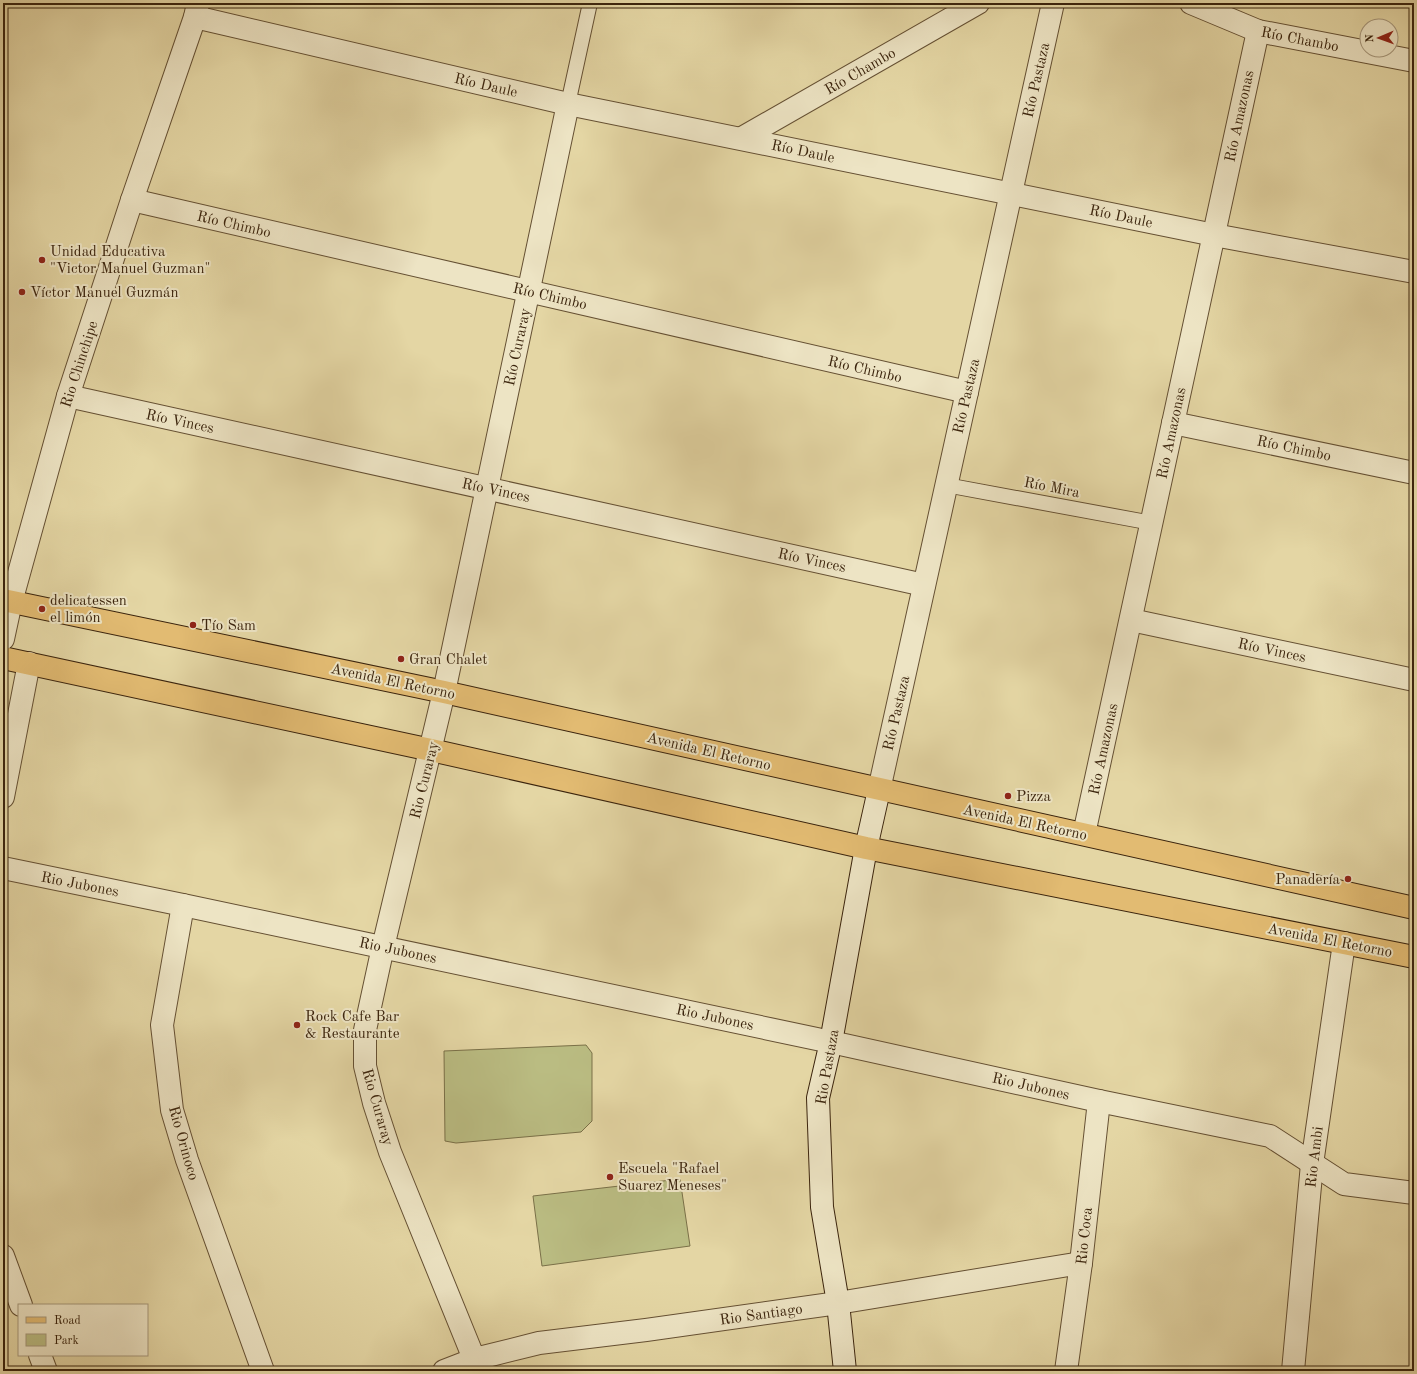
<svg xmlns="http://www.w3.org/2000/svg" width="1417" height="1374" font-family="'Old Standard TT',serif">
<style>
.green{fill:#babc82;stroke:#7a7048}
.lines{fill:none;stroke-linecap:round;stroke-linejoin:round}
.lane-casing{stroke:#655033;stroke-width:16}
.street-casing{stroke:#655033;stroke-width:24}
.secondary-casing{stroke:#3b240d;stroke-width:24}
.primary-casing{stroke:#3b240d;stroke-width:24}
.lane{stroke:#ede4c4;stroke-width:14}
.street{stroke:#ede4c4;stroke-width:22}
.secondary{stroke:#ede4c4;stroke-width:22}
.primary{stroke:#e2bb72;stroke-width:22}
.poi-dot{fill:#8f2418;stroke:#ede4c4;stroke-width:1.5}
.labels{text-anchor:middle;stroke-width:4;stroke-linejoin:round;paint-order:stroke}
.street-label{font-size:15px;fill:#3b240d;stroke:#ede4c4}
.poi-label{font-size:15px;fill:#3b240d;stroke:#ede4c4;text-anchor:start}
</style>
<rect width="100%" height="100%" fill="#e4d6a4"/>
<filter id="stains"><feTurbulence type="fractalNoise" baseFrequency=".005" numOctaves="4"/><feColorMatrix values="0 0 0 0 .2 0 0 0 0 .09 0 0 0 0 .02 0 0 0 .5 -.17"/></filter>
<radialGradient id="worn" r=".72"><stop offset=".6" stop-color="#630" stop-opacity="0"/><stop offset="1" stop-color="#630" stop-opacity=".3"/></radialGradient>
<g class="green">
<path d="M586,1045L592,1053V1121L581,1132L456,1143L445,1141L444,1051Z"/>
<path d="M680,1179L690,1246L542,1266L533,1196Z"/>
</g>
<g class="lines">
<g class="lane-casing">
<g id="lane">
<path d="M568,104L590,3"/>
<path d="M946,485L1152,523"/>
</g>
</g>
<g class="street-casing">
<g id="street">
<path d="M1191,3L1258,31L1414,61"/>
<path d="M195,17L568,104L1214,235L1414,272"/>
<path d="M742,138L978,3"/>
<path d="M132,200L967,392"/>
<path d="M68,396L924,585"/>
<path d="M1173,423L1414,473"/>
<path d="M1131,620L1414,680"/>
<path d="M3,639L11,602L68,396L132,200L195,17L198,3"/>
<path d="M879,790L1053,3"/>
<path d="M3,797L29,663"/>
<path d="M1084,834L1258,31"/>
<path d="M3,868L183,905L831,1042L1099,1101L1270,1136L1344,1184L1414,1193"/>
<path d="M183,905L162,1025L172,1110L187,1160L263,1371"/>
<path d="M3,1256L21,1305"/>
<path d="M40,1355L46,1371"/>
<path d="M444,1371L475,1359L539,1343L646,1330L838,1303L1081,1263"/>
<path d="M479,1371L390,1152L374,1103L365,1066V1030L383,947L444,692L568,104"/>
<path d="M1066,1371L1081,1263L1099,1101"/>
<path d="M1293,1371L1312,1164L1344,943"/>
</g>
</g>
<g class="secondary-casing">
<path id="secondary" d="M845,1371L838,1303L822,1207L818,1098L831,1042L866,848L879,790"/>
</g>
<g class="primary-casing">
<g id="primary">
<path d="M3,600L444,692L1414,908"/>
<path d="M3,658L431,750L866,848L1414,957"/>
</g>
</g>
<use href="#lane" class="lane"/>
<use href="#street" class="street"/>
<use href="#secondary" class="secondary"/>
<use href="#primary" class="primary"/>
</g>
<g class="poi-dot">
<circle cx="42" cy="260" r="4"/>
<circle cx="22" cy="292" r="4"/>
<circle cx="42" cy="609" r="4"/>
<circle cx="193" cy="625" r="4"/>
<circle cx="401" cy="659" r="4"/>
<circle cx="1008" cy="796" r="4"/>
<circle cx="1348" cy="879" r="4"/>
<circle cx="297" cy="1025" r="4"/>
<circle cx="610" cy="1177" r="4"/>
</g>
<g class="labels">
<g class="street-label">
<text transform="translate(1300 39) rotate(11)" y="5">Río Chambo</text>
<text transform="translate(860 71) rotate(-30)" y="5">Río Chambo</text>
<text transform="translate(1036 80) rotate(-77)" y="5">Río Pastaza</text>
<text transform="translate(486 85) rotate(13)" y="5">Río Daule</text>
<text transform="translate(1239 116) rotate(-78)" y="5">Río Amazonas</text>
<text transform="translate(803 151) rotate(12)" y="5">Río Daule</text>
<text transform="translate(1121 216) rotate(12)" y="5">Río Daule</text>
<text transform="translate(234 224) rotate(13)" y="5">Río Chimbo</text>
<text transform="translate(550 296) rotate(13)" y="5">Río Chimbo</text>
<text transform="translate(517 347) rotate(-78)" y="5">Río Curaray</text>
<text transform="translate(79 364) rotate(-72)" y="5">Rio Chinchipe</text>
<text transform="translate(865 369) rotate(13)" y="5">Río Chimbo</text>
<text transform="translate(966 396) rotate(-77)" y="5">Río Pastaza</text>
<text transform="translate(180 421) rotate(12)" y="5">Río Vinces</text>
<text transform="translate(1171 433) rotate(-78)" y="5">Río Amazonas</text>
<text transform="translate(1294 448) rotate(12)" y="5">Río Chimbo</text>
<text transform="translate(1052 487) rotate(11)" y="5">Río Mira</text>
<text transform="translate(496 490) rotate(12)" y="5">Río Vinces</text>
<text transform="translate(812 560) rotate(12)" y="5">Río Vinces</text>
<text transform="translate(1272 650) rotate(12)" y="5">Río Vinces</text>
<text transform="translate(393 681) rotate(12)" y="5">Avenida El Retorno</text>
<text transform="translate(896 713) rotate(-77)" y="5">Río Pastaza</text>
<text transform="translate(1103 749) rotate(-78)" y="5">Río Amazonas</text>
<text transform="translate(709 751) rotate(13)" y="5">Avenida El Retorno</text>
<text transform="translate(424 780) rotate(-76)" y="5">Rio Curaray</text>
<text transform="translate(1025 822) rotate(12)" y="5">Avenida El Retorno</text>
<text transform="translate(80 884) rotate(11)" y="5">Rio Jubones</text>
<text transform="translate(1330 940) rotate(11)" y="5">Avenida El Retorno</text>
<text transform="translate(398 950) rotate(12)" y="5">Rio Jubones</text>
<text transform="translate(715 1017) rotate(12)" y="5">Rio Jubones</text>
<text transform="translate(827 1067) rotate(-80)" y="5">Rio Pastaza</text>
<text transform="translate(1031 1086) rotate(13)" y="5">Rio Jubones</text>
<text transform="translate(378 1107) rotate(74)" y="5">Rio Curaray</text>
<text transform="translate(184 1143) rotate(74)" y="5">Rio Orinoco</text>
<text transform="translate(1314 1157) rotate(-83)" y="5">Rio Ambi</text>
<text transform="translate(1084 1236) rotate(-84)" y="5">Rio Coca</text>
<text transform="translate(761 1314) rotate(-8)" y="5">Rio Santiago</text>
</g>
<g class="poi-label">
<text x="50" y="256">Unidad Educativa<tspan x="50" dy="17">"Victor Manuel Guzman"</tspan></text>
<text x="30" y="297">Víctor Manuel Guzmán</text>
<text x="50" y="605">delicatessen<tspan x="50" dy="17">el limón</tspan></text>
<text x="201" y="630">Tío Sam</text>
<text x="409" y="664">Gran Chalet</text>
<text x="1016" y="801">Pizza</text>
<text x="1340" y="884" text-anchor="end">Panadería</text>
<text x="305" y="1021">Rock Cafe Bar<tspan x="305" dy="17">&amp; Restaurante</tspan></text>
<text x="618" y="1173">Escuela "Rafael<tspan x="618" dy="17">Suarez Meneses"</tspan></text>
</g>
</g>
<rect width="1417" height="1374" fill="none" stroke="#e4d6a4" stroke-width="16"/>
<rect x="4" y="4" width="1409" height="1366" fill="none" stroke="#3b240d" stroke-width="2"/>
<rect x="8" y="8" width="1401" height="1358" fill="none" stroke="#3b240d"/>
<rect x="18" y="1304" width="130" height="52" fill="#ede4c4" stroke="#a6977b"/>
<rect x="26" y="1317" width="20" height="6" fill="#e2bb72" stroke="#a6977b"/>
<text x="54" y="1324" font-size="12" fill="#3b240d">Road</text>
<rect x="26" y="1334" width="20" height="12" fill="#babc82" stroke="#a6977b"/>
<text x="54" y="1344" font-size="12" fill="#3b240d">Park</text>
<g transform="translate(1379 38) rotate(268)"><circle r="19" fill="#ede4c4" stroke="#a6977b"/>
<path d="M0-3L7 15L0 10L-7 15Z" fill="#8f2418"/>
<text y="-6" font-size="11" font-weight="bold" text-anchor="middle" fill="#3b240d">N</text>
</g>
<rect width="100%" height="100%" filter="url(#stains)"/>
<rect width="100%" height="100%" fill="url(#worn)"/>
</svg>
